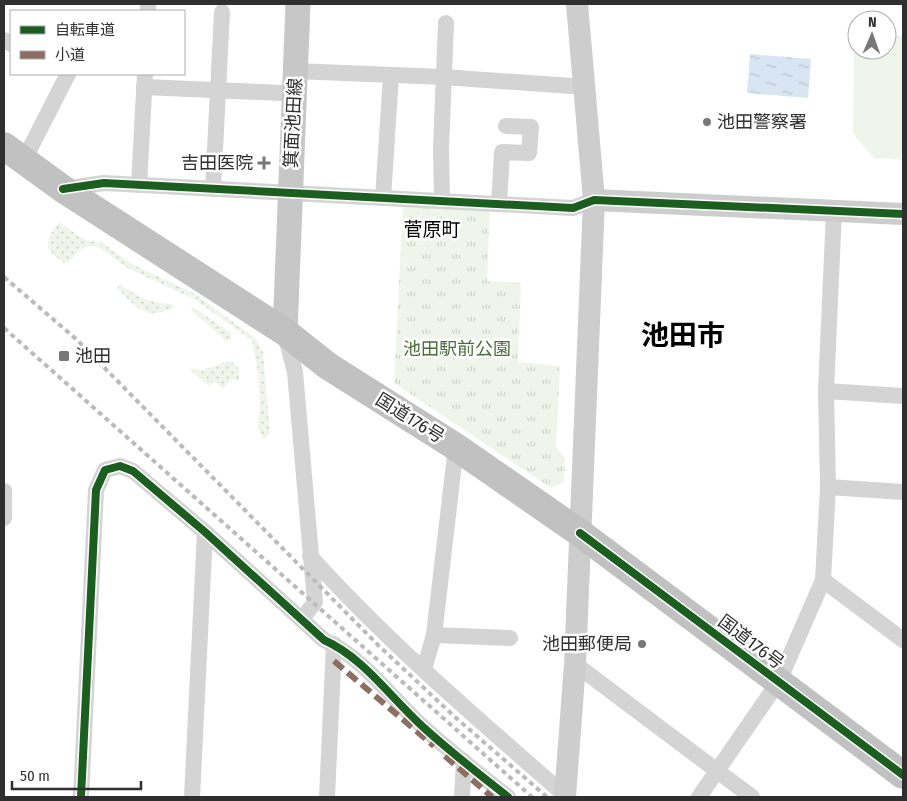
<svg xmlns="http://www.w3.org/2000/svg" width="907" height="801" font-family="'Fira Sans Condensed','Noto Sans JP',sans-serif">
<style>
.grass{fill:url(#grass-dots)}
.park{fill:url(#park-tufts)}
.pitch{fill:#f0f5ec}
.water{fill:url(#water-ripples)}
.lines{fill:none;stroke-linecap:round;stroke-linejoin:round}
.street{stroke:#d4d4d4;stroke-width:16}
.secondary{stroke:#cdcdcd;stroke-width:22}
.primary{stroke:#c7c7c7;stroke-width:25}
.highway{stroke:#c1c1c1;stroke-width:28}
.rail{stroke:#bbb;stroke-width:4;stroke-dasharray:5 4;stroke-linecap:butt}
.quiet{stroke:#8d6e63;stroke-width:6;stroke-dasharray:12 6;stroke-linecap:butt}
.cycleway-casing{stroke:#fff;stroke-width:11}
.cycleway{stroke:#1b5e20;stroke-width:8}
.poi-dot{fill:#787878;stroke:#fff;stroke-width:2}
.labels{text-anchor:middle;stroke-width:5;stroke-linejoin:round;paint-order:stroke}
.poi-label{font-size:18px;fill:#2f2f2f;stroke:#fff;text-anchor:start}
.street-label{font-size:18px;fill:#2f2f2f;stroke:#fff}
.park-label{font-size:18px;fill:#4b6e3a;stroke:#fff}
.neighbourhood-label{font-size:19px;fill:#000;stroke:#fff}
.town-label{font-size:28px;font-weight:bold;fill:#000;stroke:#fff}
</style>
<defs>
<pattern id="grass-dots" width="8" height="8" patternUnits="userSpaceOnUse" patternTransform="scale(1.25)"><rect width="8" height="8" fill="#f0f5ec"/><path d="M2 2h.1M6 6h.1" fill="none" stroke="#ced2cb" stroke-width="1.8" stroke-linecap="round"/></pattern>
<pattern id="park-tufts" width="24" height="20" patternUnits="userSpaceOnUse" patternTransform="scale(1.25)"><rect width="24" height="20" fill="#f0f5ec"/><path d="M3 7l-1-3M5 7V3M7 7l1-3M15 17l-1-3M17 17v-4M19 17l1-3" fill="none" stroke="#ced2cb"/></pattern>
<pattern id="water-ripples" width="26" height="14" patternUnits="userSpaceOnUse" patternTransform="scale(1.25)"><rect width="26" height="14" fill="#d8e5f3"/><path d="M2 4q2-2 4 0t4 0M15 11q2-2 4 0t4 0" fill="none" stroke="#bac5d1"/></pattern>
</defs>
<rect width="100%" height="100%" fill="#fff"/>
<g class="grass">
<path d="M59,222L85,240L101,242L132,264L195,294L256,339L263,352L270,433L264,440L258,427L260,402L258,373L252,340L194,299L129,269L97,246H89L81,249L71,260L64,263C42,248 45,242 59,222Z"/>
<path d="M120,284C137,296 151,304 172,304L174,308C144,320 139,309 117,288Z"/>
<path d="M193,307L231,333V339L225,340L191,310Z"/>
<path d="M228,361L234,363L239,369V380L232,379L223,389L214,381L209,386L188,368L203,370Z"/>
</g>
<path class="park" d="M403,205L490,209L487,281L521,283L518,362L560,366L556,447L565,458L564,482L551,488L394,383Z"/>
<path class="pitch" d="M854,32L857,33V50H887V35L903,36V160L874,158L853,134Z"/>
<path class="water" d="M750,54L811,59L808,98L747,93Z"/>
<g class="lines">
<g class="street">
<path d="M148,11V4"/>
<path d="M4,40L11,44"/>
<path d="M295,71L443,77L586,87"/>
<path d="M144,87L282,93"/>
<path d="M24,160L68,74"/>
<path d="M139,185L145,74"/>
<path d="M63,189L104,183L573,208L594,200"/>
<path d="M213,189L222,12"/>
<path d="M383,198L391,75"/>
<path d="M442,201L441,149L446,23"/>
<path d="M499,204L502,152L529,153L531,127L506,126"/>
<path d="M285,334L295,372L315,602L302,619"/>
<path d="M826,391L903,396"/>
<path d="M828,487L903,492"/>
<path d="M4,518V491"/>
<path d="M310,556C388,643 479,720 567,797"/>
<path d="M823,580L828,487L826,391L834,211"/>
<path d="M434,635L510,638"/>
<path d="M575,664L752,797"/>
<path d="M424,669L434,635L456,447"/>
<path d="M81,797L96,490L105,470L120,466L133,471L205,532L324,640C364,658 390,697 422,726C449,751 479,774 508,797"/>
<path d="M192,797L205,532"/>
<path d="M327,797L334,644"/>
<path d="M462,797L464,761"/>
<path d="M699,797L779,681L823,580L903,640"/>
</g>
<g class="secondary">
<path d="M594,200L903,214"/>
<path d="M565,797L575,664L594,200L577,4"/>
</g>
<path class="primary" d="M285,332L298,4"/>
<path class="highway" d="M4,146L63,189L285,332L328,366L456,447L580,533L903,775"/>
<g class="rail">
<path d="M4,277L76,339L379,646L455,717L547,797"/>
<path d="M4,328L532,797"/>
</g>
<g class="quiet">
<path d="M334,661L434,746"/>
<path d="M445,756L492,797"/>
</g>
<g class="cycleway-casing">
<g id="cycleway">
<path d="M63,189L104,183L573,208L594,200L903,214"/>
<path d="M580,533L903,775"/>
<path d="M81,797L96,490L105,470L120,466L133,471L205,532L324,640C364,658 390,697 422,726C449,751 479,774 508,797"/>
</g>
</g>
<use href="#cycleway" class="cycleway"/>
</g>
<g class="poi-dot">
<circle cx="707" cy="122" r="5"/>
<path d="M261.5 155.5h5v5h5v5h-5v5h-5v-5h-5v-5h5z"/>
<rect x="58" y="350" width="12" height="12" rx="2.5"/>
<circle cx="642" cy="644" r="5"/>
</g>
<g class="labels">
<g class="poi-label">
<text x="717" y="128">池田警察署</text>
<text x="253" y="169" text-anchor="end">吉田医院</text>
<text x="75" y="362">池田</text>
<text x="632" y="650" text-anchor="end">池田郵便局</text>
</g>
<g class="street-label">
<text transform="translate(293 123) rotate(-87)" y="6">箕面池田線</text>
<text transform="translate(410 418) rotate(32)" y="6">国道176号</text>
<text transform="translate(751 642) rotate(37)" y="6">国道176号</text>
</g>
<g class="park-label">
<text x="457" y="355">池田駅前公園</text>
</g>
<g class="neighbourhood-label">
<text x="432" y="236">菅原町</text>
</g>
<g class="town-label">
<text x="683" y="345">池田市</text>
</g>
</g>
<rect width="907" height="801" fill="none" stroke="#2f2f2f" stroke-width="10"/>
<rect x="10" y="10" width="175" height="65" fill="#ffffff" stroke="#acacac"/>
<rect x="20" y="26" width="25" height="8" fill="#1b5e20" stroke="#acacac"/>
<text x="55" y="35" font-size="15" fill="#2f2f2f">自転車道</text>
<rect x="20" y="51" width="25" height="8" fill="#8d6e63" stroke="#acacac"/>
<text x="55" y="60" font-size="15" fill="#2f2f2f">小道</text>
<g transform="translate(872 35) rotate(2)"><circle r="24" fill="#ffffff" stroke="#acacac"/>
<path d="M0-4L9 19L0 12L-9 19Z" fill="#787878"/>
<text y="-8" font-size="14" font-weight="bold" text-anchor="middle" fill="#2f2f2f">N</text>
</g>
<path d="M12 781v8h129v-8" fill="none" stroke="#2f2f2f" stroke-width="2.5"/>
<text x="20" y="781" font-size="15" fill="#2f2f2f" stroke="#ffffff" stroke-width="4" paint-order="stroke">50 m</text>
</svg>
